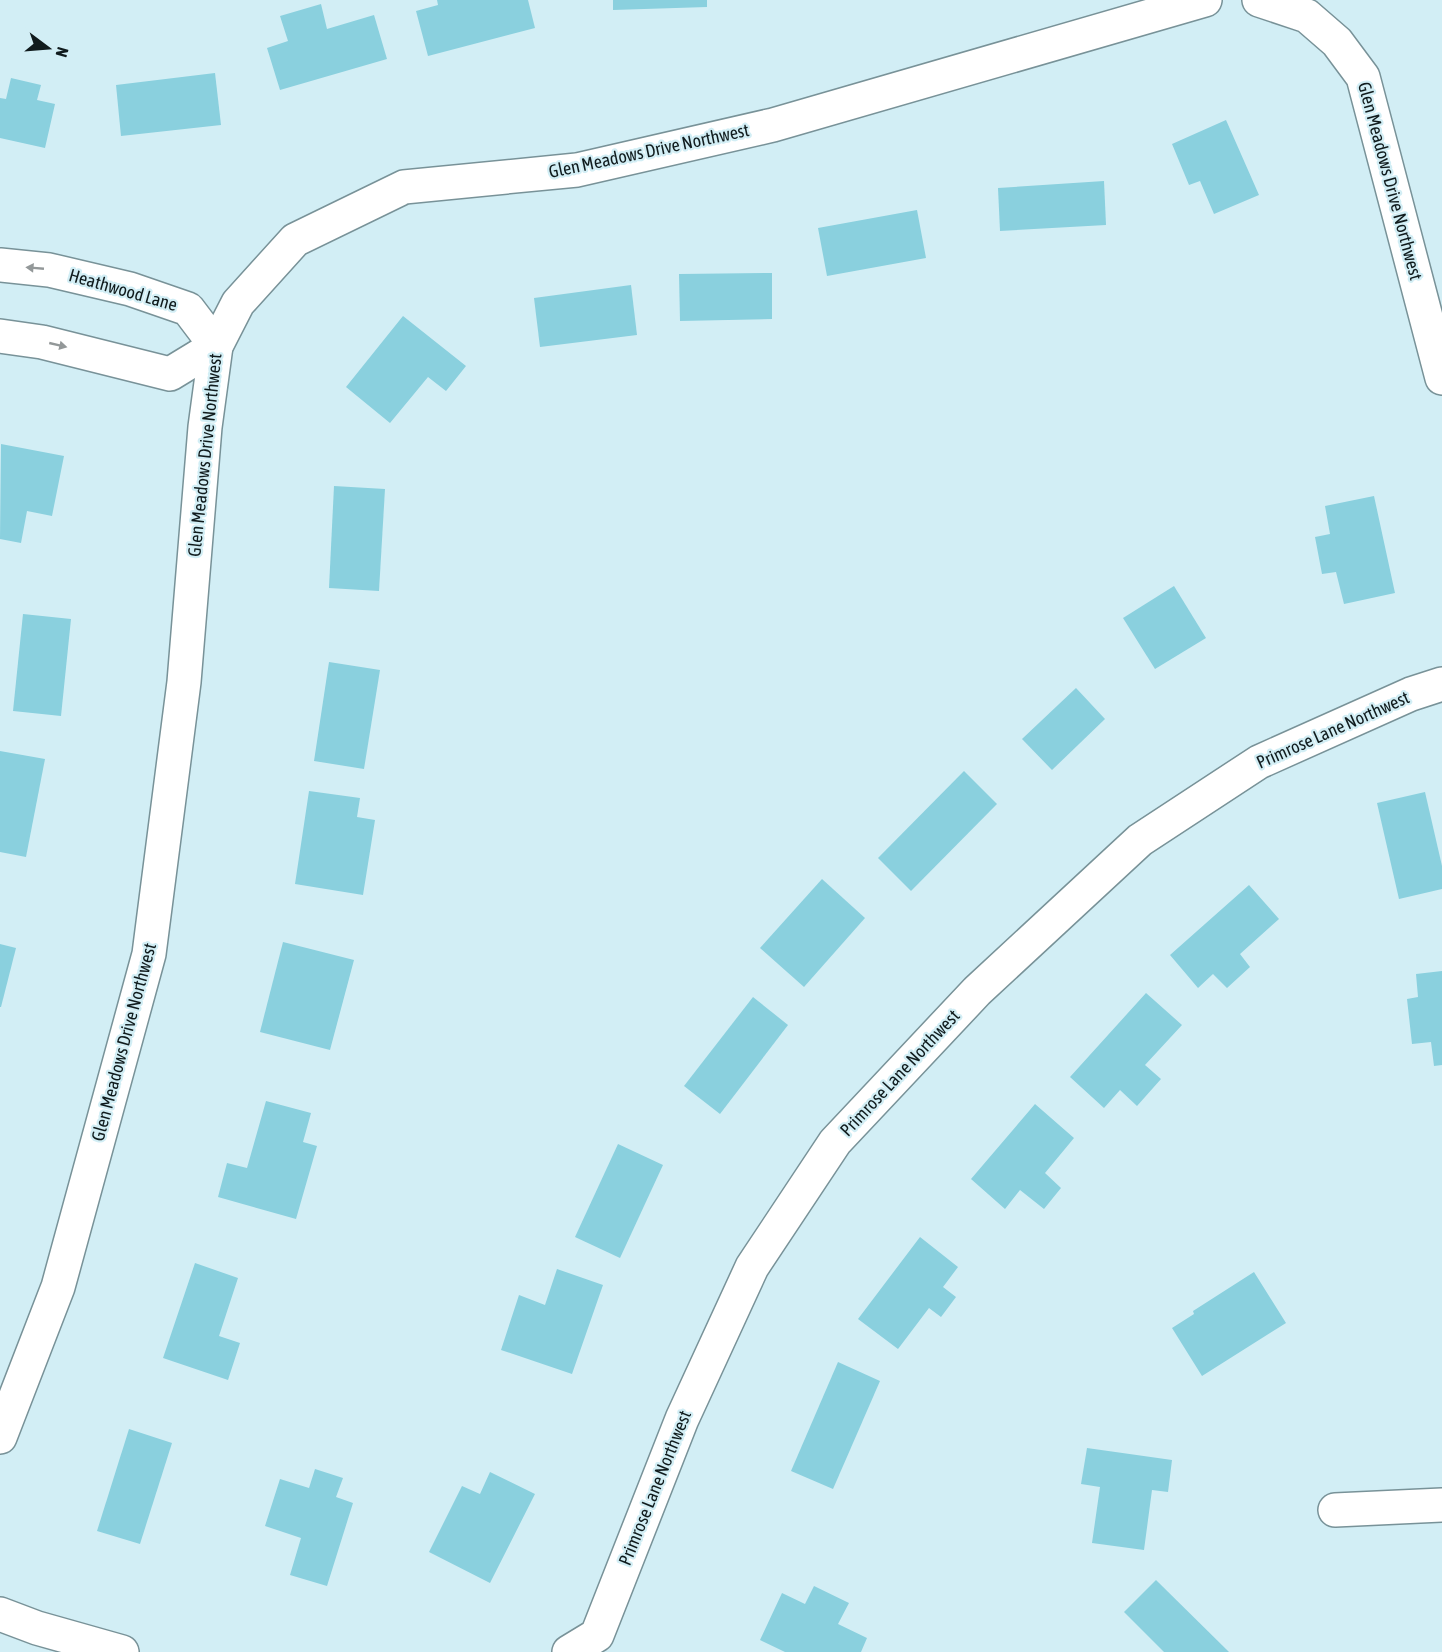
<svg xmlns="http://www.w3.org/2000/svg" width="1442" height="1652" font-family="'Asap Condensed',sans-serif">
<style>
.building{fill:#8ad0de}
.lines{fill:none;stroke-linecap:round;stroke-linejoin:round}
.minor-casing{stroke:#789298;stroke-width:36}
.minor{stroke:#fff;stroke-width:33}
.oneway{fill:#939899}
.labels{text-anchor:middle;stroke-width:4.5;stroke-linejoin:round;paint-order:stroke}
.street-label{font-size:18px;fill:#101b1d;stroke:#d2eef5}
</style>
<rect width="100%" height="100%" fill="#d2eef5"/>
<g class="building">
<path d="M437,0H528L535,28L428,56L416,11L438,5Z"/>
<path d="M613,0H707V7L613,10Z"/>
<path d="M321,4L327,29L374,15L387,59L280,90L267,48L288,41L280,16Z"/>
<path d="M215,73L221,125L121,136L116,85Z"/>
<path d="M11,78L41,85L37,100L55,104L45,148L0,138V98L6,99Z"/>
<path d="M1226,120L1259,195L1214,214L1200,181L1189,185L1172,144Z"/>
<path d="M1104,181L1106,225L1000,231L998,188Z"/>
<path d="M917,210L926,258L827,276L818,228Z"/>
<path d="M772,273V319L680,321L679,274Z"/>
<path d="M631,285L637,335L540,347L534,298Z"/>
<path d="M403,316L466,366L446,391L428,377L390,423L346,387Z"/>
<path d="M1,444L64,456L52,516L27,511L21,543L0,539Z"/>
<path d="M334,486L385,489L379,591L329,588Z"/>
<path d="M1374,496L1395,593L1344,604L1336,572L1322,574L1315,537L1330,534L1325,506Z"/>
<path d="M1174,586L1206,638L1155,669L1123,618Z"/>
<path d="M23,614L71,619L61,716L13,711Z"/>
<path d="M329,662L380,670L364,769L314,761Z"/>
<path d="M1076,688L1105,719L1052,770L1022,739Z"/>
<path d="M0,751L45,759L26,857L0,852Z"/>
<path d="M964,771L997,804L911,891L878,858Z"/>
<path d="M309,791L360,798L357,817L375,820L363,895L295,884Z"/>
<path d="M1425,792L1442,866V889L1399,899L1377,803Z"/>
<path d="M822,879L865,918L804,987L760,948Z"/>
<path d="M1249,885L1279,919L1240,954L1250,967L1227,988L1213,974L1198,988L1170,955Z"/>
<path d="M283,942L354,960L330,1050L260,1032Z"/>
<path d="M0,944L16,948L1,1007H0Z"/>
<path d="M1442,971V1065L1434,1066L1431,1042L1412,1044L1407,999L1418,997L1416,974Z"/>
<path d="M1146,993L1182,1025L1145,1065L1161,1079L1137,1106L1120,1090L1104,1108L1070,1077Z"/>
<path d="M753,997L788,1025L720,1114L684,1086Z"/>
<path d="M266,1101L311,1113L303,1142L317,1146L296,1219L218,1197L227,1163L247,1168Z"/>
<path d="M1035,1104L1074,1138L1045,1173L1061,1188L1044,1209L1020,1190L1005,1209L971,1179Z"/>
<path d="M618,1144L663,1165L620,1258L575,1237Z"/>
<path d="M920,1237L958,1267L943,1287L956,1297L941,1317L929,1308L898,1349L858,1319Z"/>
<path d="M195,1263L238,1278L219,1336L240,1343L228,1380L163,1358Z"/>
<path d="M557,1269L603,1285L572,1374L501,1350L519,1295L545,1305Z"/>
<path d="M1254,1272L1286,1323L1202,1376L1172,1328L1194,1314L1193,1311Z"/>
<path d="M838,1362L880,1381L833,1489L791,1471Z"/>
<path d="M129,1429L172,1443L140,1544L97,1531Z"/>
<path d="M1087,1448L1172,1460L1168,1492L1152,1490L1144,1550L1092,1543L1100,1487L1081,1484Z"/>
<path d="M315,1469L343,1478L336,1497L353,1503L327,1586L290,1575L301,1538L265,1526L280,1479L309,1488Z"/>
<path d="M490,1472L535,1494L490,1583L429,1552L462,1486L480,1494Z"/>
<path d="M1156,1580L1229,1652H1164L1124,1612Z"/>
<path d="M814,1586L849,1603L838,1624L867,1638L861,1652H785L760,1640L782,1593L805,1604Z"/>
</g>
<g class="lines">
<g class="minor-casing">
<g id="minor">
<path d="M1259,0L1307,16L1337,42L1363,77L1442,378"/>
<path d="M0,265L49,270L130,289L188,309L216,346"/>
<path d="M0,336L42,342L170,374L216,346"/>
<path d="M0,1437L58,1287L149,954L184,682L205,427L216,346L238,303L295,240L404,187L577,170L773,125L1205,0"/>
<path d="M1335,1510L1442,1505"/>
<path d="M0,1614L37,1628L122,1652"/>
<path d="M569,1652L597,1635L682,1419L752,1267L835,1142L977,991L1140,840L1259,762L1411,694L1442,684"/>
</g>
</g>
<use href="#minor" class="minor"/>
</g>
<defs><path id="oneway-solid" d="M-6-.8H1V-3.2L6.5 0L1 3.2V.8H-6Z" transform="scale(1.5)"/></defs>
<g class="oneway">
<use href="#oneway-solid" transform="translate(35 268) rotate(-175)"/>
<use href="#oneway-solid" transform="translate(58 345) rotate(13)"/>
</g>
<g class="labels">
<g class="street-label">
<text transform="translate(649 151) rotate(-12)" y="6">Glen Meadows Drive Northwest</text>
<text transform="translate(1390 181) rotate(75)" y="6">Glen Meadows Drive Northwest</text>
<text transform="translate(123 290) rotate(16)" y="6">Heathwood Lane</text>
<text transform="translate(205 455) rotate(-84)" y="6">Glen Meadows Drive Northwest</text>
<text transform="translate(1333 730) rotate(-24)" y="6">Primrose Lane Northwest</text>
<text transform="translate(124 1042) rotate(-75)" y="6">Glen Meadows Drive Northwest</text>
<text transform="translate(900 1073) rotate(-47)" y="6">Primrose Lane Northwest</text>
<text transform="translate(655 1488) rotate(-68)" y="6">Primrose Lane Northwest</text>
</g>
</g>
<g transform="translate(48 48) rotate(106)" stroke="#d2eef5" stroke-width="4.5" paint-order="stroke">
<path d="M0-4.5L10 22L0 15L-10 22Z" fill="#101b1d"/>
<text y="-9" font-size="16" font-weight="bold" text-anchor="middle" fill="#101b1d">N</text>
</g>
</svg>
